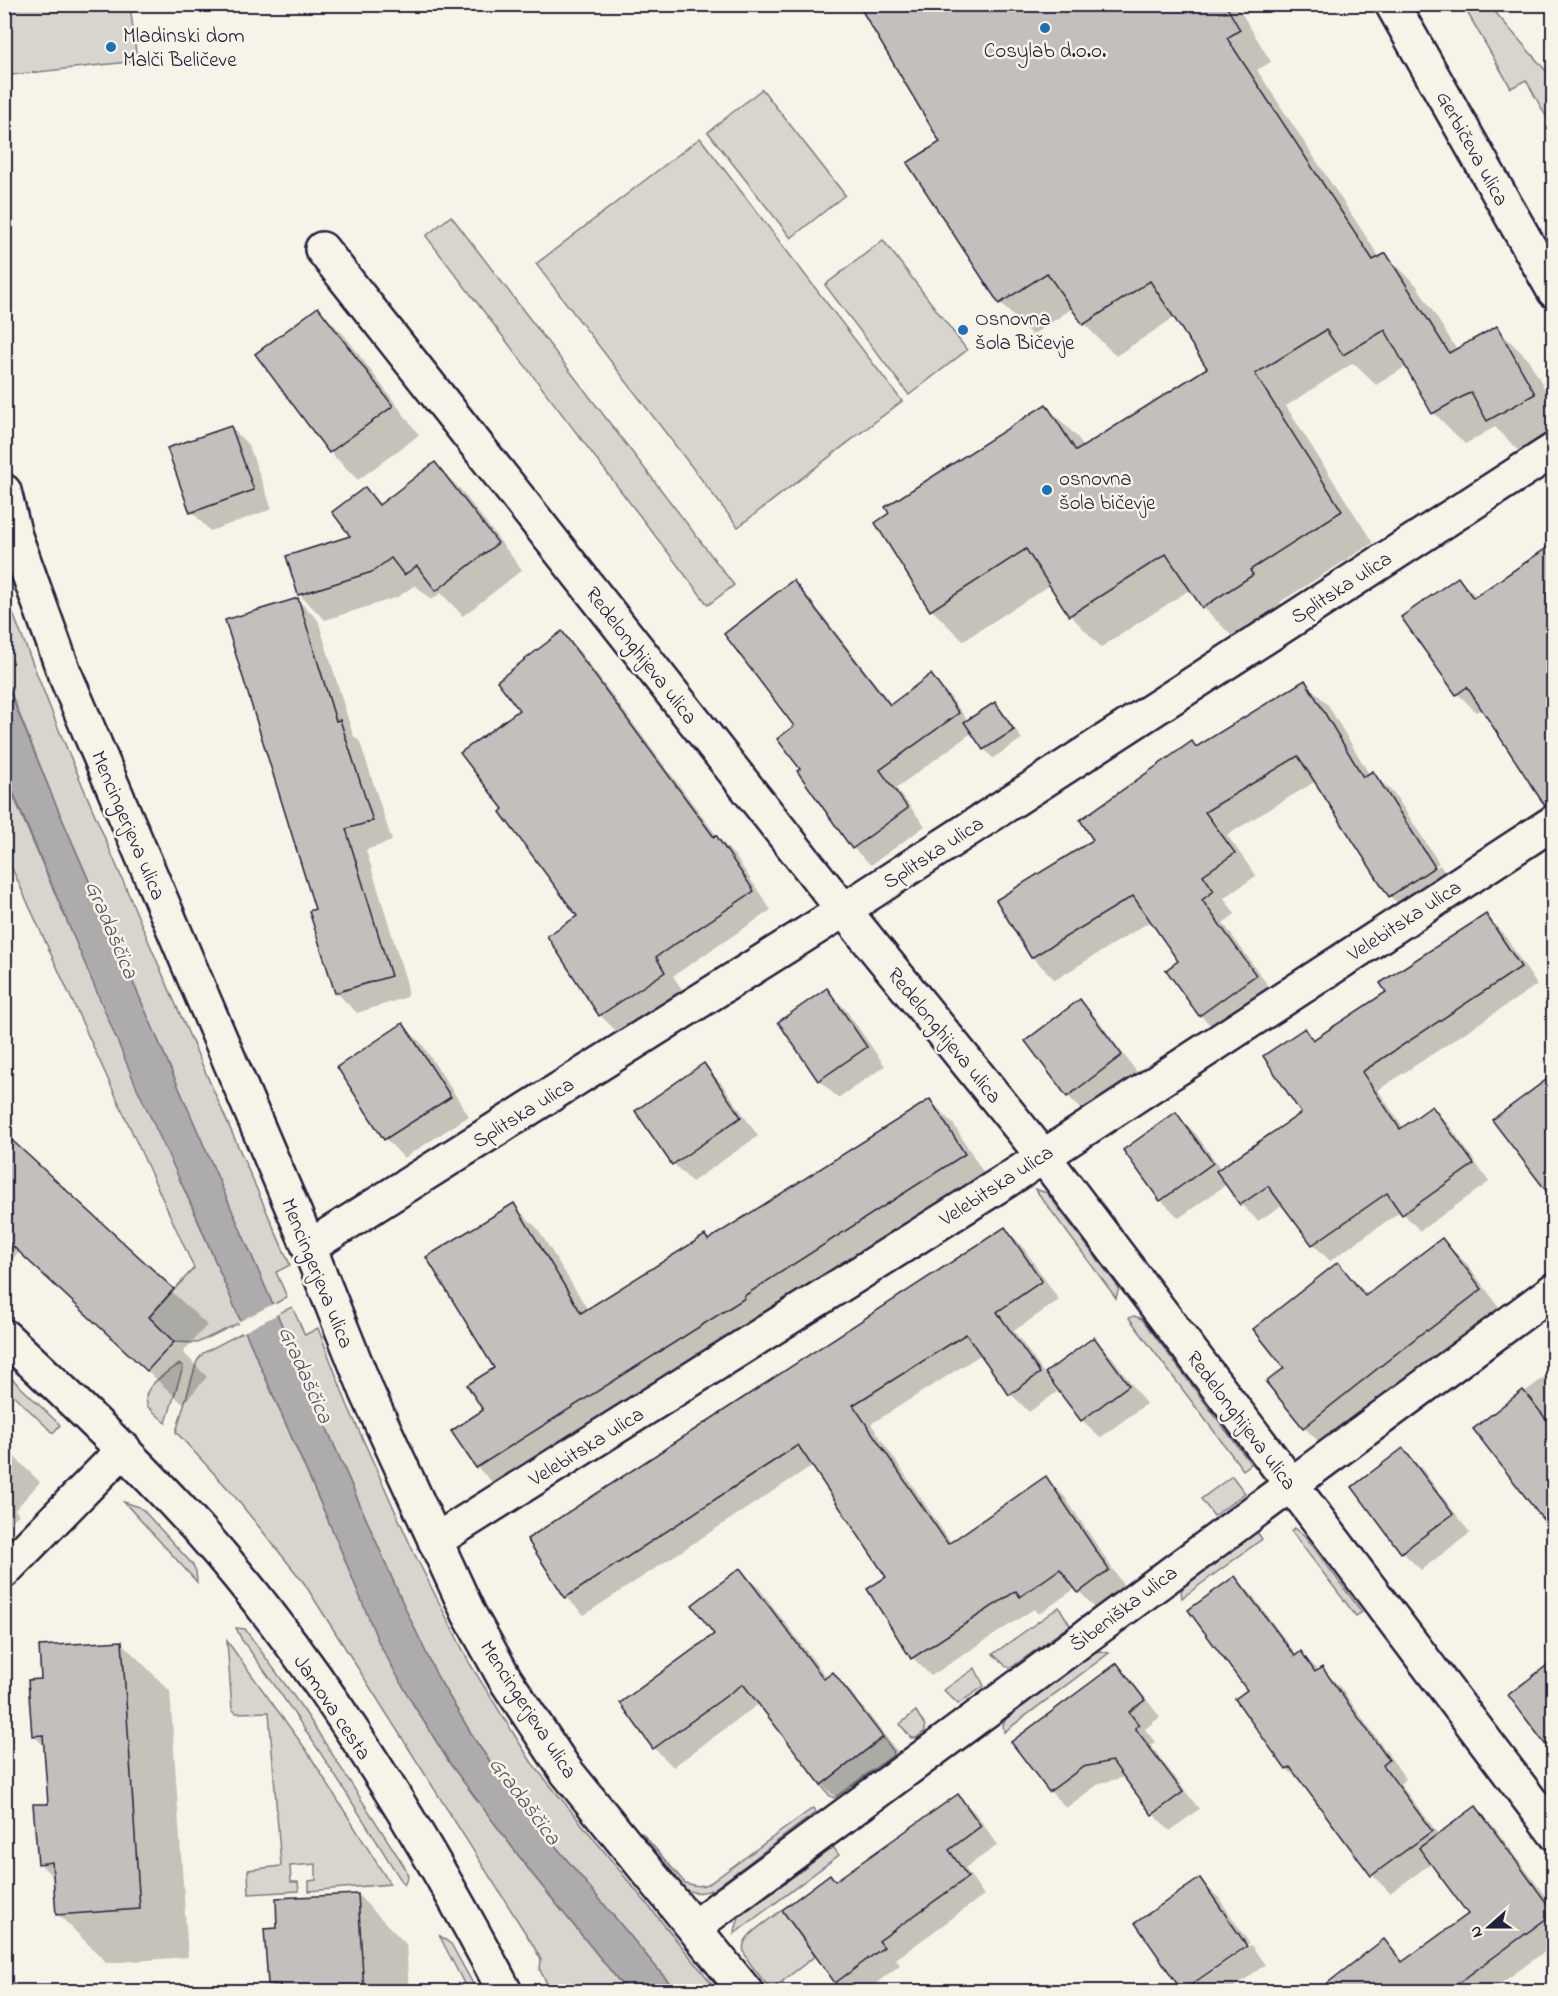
<svg xmlns="http://www.w3.org/2000/svg" width="1558" height="1996" font-family="'Indie Flower',sans-serif">
<style>
.green{fill:#d8d5cf;stroke:#7d7c85;stroke-width:1.5}
.water{fill:#aeabad;stroke:#76747f;stroke-width:1.5}
.pier{fill:#f7f3e8}
.shadow{fill:#0003}
.building{fill:#c2bfbd;stroke:#22223b;stroke-width:1.5}
.lines{fill:none;stroke-linecap:round;stroke-linejoin:round}
.street-casing{stroke:#22223b;stroke-width:38}
.secondary-casing{stroke:#22223b;stroke-width:38}
.street{stroke:#f7f3e8;stroke-width:33}
.secondary{stroke:#f7f3e8;stroke-width:33}
.poi-dot{fill:#1f6fb2;stroke:#f7f3e8;stroke-width:2}
.labels{text-anchor:middle;stroke-width:5;stroke-linejoin:round;paint-order:stroke}
.poi-label{font-size:21px;fill:#22223b;stroke:#f7f3e8;text-anchor:start}
.street-label{font-size:21px;fill:#22223b;stroke:#f7f3e8}
.water-label{font-size:22px;font-style:italic;fill:#535263;stroke:#f7f3e8}
</style>
<rect width="100%" height="100%" fill="#f7f3e8"/>
<filter id="ink" filterUnits="userSpaceOnUse"><feTurbulence type="fractalNoise" baseFrequency=".0167" numOctaves="2"/><feDisplacementMap in="SourceGraphic" scale="12" xChannelSelector="R" yChannelSelector="G"/><feConvolveMatrix kernelMatrix="1 2 1 2 8 2 1 2 1" color-interpolation-filters="sRGB"/></filter>
<g filter="url(#ink)">
<g class="green">
<path d="M4,5H130L137,61L11,75Z"/>
<path d="M1463,5H1489L1553,79V129L1526,80L1511,88Z"/>
<path d="M762,89L845,195L791,238L708,132Z"/>
<path d="M700,138L902,401L738,527L536,264Z"/>
<path d="M451,216L734,585L708,605L426,236Z"/>
<path d="M883,240L967,350L909,395L825,285Z"/>
<path d="M4,591L59,730L162,973L290,1265L276,1272L287,1297L273,1305L53,798L5,678Z"/>
<path d="M4,773C80,957 164,1138 241,1322L197,1343L174,1342L149,1317L194,1268L5,853Z"/>
<path d="M1035,1189L1047,1193L1119,1288L1116,1298Z"/>
<path d="M292,1307L305,1335L318,1328L347,1404L414,1553L470,1664L532,1763L718,1991H676L513,1795L475,1740L437,1676L405,1608L277,1314Z"/>
<path d="M1134,1316L1142,1319L1251,1464L1243,1470L1129,1318Z"/>
<path d="M245,1331L338,1543L379,1643L413,1704L451,1765L533,1875L627,1991H551L540,1970L541,1960L533,1945L304,1583L231,1492L176,1432L197,1361L203,1353Z"/>
<path d="M180,1364L183,1367L166,1423L147,1406C147,1403 146,1399 146,1396C148,1384 170,1369 180,1364Z"/>
<path d="M5,1372L60,1425L53,1433L5,1387Z"/>
<path d="M1232,1476L1245,1493L1214,1516L1201,1499Z"/>
<path d="M124,1502L139,1507L144,1511L192,1564L196,1571L197,1582Z"/>
<path d="M1295,1528L1305,1536L1362,1612L1356,1616L1291,1531Z"/>
<path d="M1257,1532L1262,1539L1182,1598L1181,1591L1184,1587Z"/>
<path d="M1059,1607L1070,1625L1012,1667H1007L993,1654Z"/>
<path d="M236,1628L245,1629L305,1712L406,1869L408,1877L404,1885C352,1802 301,1719 242,1640Z"/>
<path d="M227,1641L307,1751L390,1884L309,1891V1881L316,1880V1864L290,1866L291,1882H298L299,1891L249,1894L248,1870L281,1866L269,1712L236,1713L232,1709Z"/>
<path d="M1101,1651L1109,1653L1004,1732L1003,1724L1006,1719L1095,1652Z"/>
<path d="M975,1668L984,1686L958,1704L944,1690Z"/>
<path d="M916,1711L925,1726V1731L916,1738H911L900,1724Z"/>
<path d="M883,1737L894,1752L892,1756L834,1798L830,1796L821,1785Z"/>
<path d="M813,1808L816,1812L714,1889C679,1905 655,1862 635,1839L642,1833L685,1883C695,1886 701,1887 710,1883Z"/>
<path d="M833,1847L839,1855L734,1934L739,1917Z"/>
<path d="M782,1910L815,1956L771,1990C732,1942 733,1946 782,1910Z"/>
<path d="M439,1935L451,1944L477,1991H468Z"/>
</g>
<path class="water" d="M4,678L53,798L277,1314L405,1608L437,1676L475,1740L513,1795L676,1991H627L533,1875L451,1765L413,1704L379,1643L338,1543L241,1322L192,1206L137,1088L5,773Z"/>
<path class="pier" d="M275,1303L280,1313L242,1333L238,1322Z"/>
<g class="shadow">
<path d="M860,4H1236L1271,62L1257,70L1380,258L1385,254L1417,286L1457,350L1496,328L1528,359L1554,405V433L1520,452L1495,427L1465,444L1434,413L1407,366L1376,385L1353,363L1286,406L1373,543L1280,602L1283,607L1235,639L1203,607L1191,589L1101,647L1070,615L1050,585L963,641L932,610L1046,406L1078,438L1084,448L1209,369L1175,317L1116,356L1084,324L1073,308L1032,335L1000,303L910,163L942,142Z"/>
<path d="M1500,4H1522L1506,11Z"/>
<path d="M318,309L345,336L419,435L358,480L330,452L258,354Z"/>
<path d="M231,427L249,446L272,509L210,531L192,512Z"/>
<path d="M435,464L461,490L522,570L463,616L441,593L431,600L415,585L398,597L325,620L299,594L353,537L365,489L381,505Z"/>
<path d="M1554,544V807L1536,790L1483,708L1476,712L1458,694V579L1477,597Z"/>
<path d="M793,582L810,599L892,705L931,676L948,694L968,721L995,704L1004,713L1022,739L993,758L984,749L973,732L896,788L925,826L871,865L853,848L802,769L796,726Z"/>
<path d="M298,600L318,620L353,735L360,742L392,841L366,850L407,984V997L357,1013L337,993L311,912L317,910Z"/>
<path d="M562,633L580,652L719,839L735,856L771,910L673,976L683,991L618,1033L600,1015L579,916L505,810Z"/>
<path d="M1305,682L1328,705L1369,774L1372,772L1395,795L1439,863L1393,892V896L1440,865L1456,890L1413,918L1390,896L1316,781L1227,835L1256,876L1224,898L1235,914L1223,923L1277,998L1223,1037L1200,1015L1181,962L1151,921L1055,980L1032,957L998,900L1096,841L1196,748Z"/>
<path d="M1486,916L1503,933L1537,985L1378,1090L1403,1128L1432,1108L1449,1125L1489,1182L1420,1231L1401,1211L1330,1261L1313,1244L1284,1204L1258,1221L1241,1204L1227,1184L1179,1218L1161,1200L1176,1114L1195,1133L1221,1169L1303,1114L1305,1030L1315,1041L1388,992Z"/>
<path d="M827,990L845,1009L885,1066L838,1098L819,1080Z"/>
<path d="M1079,1001L1098,1020L1139,1075L1087,1115L1068,1096Z"/>
<path d="M403,1025L422,1044L469,1116L404,1158L386,1139L339,1067Z"/>
<path d="M704,1065L722,1084L758,1136L692,1182L674,1164Z"/>
<path d="M930,1100L954,1125L988,1180L502,1492L477,1467L485,1410L496,1368L513,1205L538,1229L588,1310L705,1237L709,1241Z"/>
<path d="M4,1133L207,1325L183,1352L207,1377L183,1404L19,1252L12,1259L4,1253Z"/>
<path d="M1005,1228L1023,1247L1059,1300L1014,1331L1057,1392L1029,1412L1011,1394L982,1354L871,1424L951,1543L1046,1478L1064,1496L1126,1589L1097,1610L1076,1588L1039,1614L1034,1609L931,1676L913,1658L888,1577L813,1465L584,1615L566,1597Z"/>
<path d="M1442,1240L1467,1264L1505,1315L1329,1452L1304,1427L1269,1382L1286,1368L1338,1264L1368,1295Z"/>
<path d="M1094,1339L1112,1357L1146,1404L1100,1438L1082,1420Z"/>
<path d="M1554,1370V1526L1475,1429Z"/>
<path d="M4,1447L40,1482L15,1510L19,1514L4,1530Z"/>
<path d="M1403,1450L1422,1469L1470,1533L1421,1570L1402,1552Z"/>
<path d="M740,1570L759,1588L827,1678L833,1674L851,1692L901,1756L841,1802L822,1784L760,1703L673,1767L654,1748L716,1635Z"/>
<path d="M1235,1577L1253,1596L1297,1656L1301,1653L1319,1671L1322,1669L1340,1687L1406,1779L1400,1784L1439,1835L1475,1808L1494,1827L1554,1908V1945L1489,1992H1318L1384,1941L1404,1962L1470,1915L1432,1863L1390,1893L1372,1875L1306,1787L1287,1769L1249,1691Z"/>
<path d="M121,1642L170,1691L188,1957L107,1963L58,1914L55,1879L39,1863L50,1805L46,1748L33,1735L43,1681Z"/>
<path d="M1117,1665L1133,1682L1160,1717L1145,1729L1155,1742L1150,1745L1199,1809L1170,1831L1153,1814L1126,1777L1100,1783L1066,1808L1050,1791Z"/>
<path d="M958,1795L975,1813L998,1845L965,1868L984,1895L896,1959L900,1965L865,1992H846L836,1982V1882Z"/>
<path d="M1200,1880L1219,1898L1249,1943L1184,1988V1991L1251,1945L1265,1965L1227,1992H1184L1137,1924Z"/>
<path d="M358,1895L406,1944L409,1992H277L269,1984L278,1930Z"/>
</g>
<g class="building">
<path d="M858,4H1225L1240,30L1227,38L1373,260L1386,253L1449,353L1497,326L1535,394L1487,421L1471,392L1432,414L1385,330L1343,355L1326,330L1255,374L1342,511L1250,570L1253,575L1202,608L1166,554L1069,616L1026,549L930,611L875,523L889,513L885,507L1046,404L1076,451L1207,368L1150,281L1083,325L1047,273L999,304L907,163L940,142Z"/>
<path d="M318,307L393,406L329,453L255,354Z"/>
<path d="M231,426L254,490L190,513L167,448Z"/>
<path d="M435,462L498,543L436,591L417,566L404,575L391,558L372,572L298,595L286,556L350,536L332,512L365,487L379,505Z"/>
<path d="M1554,543V803L1545,806L1467,687L1456,695L1401,617L1458,577L1473,598Z"/>
<path d="M793,580L890,705L931,674L959,713L880,770L908,808L852,849L797,771L800,769L777,739L794,726L724,634Z"/>
<path d="M298,598L336,721L340,720L373,821L346,829L391,976L335,993L309,911L315,909L225,620Z"/>
<path d="M562,631L714,837L716,835L754,891L656,957L665,972L599,1016L547,936L577,916L500,812L503,809L460,753L519,710L497,681Z"/>
<path d="M1305,680L1363,777L1373,771L1435,867L1389,897L1298,756L1205,812L1235,853L1203,875L1214,891L1202,900L1256,975L1199,1016L1166,970L1178,961L1133,896L1031,958L996,900L1093,840L1080,820L1192,741L1196,747Z"/>
<path d="M995,702L1014,730L983,750L964,722Z"/>
<path d="M1486,914L1521,967L1362,1072L1400,1129L1432,1106L1474,1164L1402,1215L1387,1193L1312,1245L1268,1186L1240,1205L1216,1171L1301,1113L1263,1056L1305,1028L1313,1040L1386,992L1380,983Z"/>
<path d="M827,988L867,1047L818,1081L778,1022Z"/>
<path d="M1080,999L1122,1055L1067,1097L1025,1041Z"/>
<path d="M403,1023L451,1097L384,1140L337,1067Z"/>
<path d="M704,1063L741,1117L672,1165L635,1111Z"/>
<path d="M1554,1074V1201L1492,1120Z"/>
<path d="M930,1099L965,1154L744,1296L745,1298L476,1468L451,1431L483,1410L467,1385L494,1368L426,1257L514,1203L581,1313L705,1235L708,1240Z"/>
<path d="M1176,1112L1213,1163L1160,1201L1123,1150Z"/>
<path d="M4,1133L174,1289L149,1317L174,1342L147,1371L4,1238Z"/>
<path d="M1005,1227L1042,1281L997,1312L1040,1373L1009,1395L966,1334L853,1405L948,1544L1046,1476L1109,1570L1078,1593L1060,1569L1020,1597L1016,1591L911,1659L867,1589L886,1577L798,1445L565,1598L527,1539Z"/>
<path d="M1442,1238L1482,1289L1427,1331L1426,1330L1303,1428L1266,1382L1284,1368L1253,1329L1338,1262L1365,1296Z"/>
<path d="M1094,1337L1129,1385L1081,1421L1045,1373Z"/>
<path d="M1523,1390L1554,1429V1534L1473,1429Z"/>
<path d="M1403,1448L1453,1514L1401,1553L1352,1487Z"/>
<path d="M740,1568L824,1679L833,1672L883,1737L821,1785L743,1684L653,1749L620,1703L714,1634L692,1605Z"/>
<path d="M1235,1576L1295,1656L1301,1651L1315,1672L1322,1667L1389,1760L1383,1765L1432,1831L1371,1876L1290,1767L1286,1770L1235,1699L1247,1690L1188,1610Z"/>
<path d="M122,1641L140,1909L56,1915L52,1862L38,1864L33,1804H48L43,1735L32,1736L28,1680L41,1679L39,1646Z"/>
<path d="M1554,1660V1756L1508,1695Z"/>
<path d="M1117,1663L1145,1700L1129,1712L1139,1725L1135,1728L1183,1792L1152,1815L1112,1761L1083,1767L1049,1792L1011,1742Z"/>
<path d="M958,1794L981,1826L949,1850L968,1877L879,1941L884,1947L835,1983L782,1910L830,1874L835,1881Z"/>
<path d="M1476,1806L1554,1913L1446,1992H1316L1384,1939L1402,1962L1468,1914L1419,1848Z"/>
<path d="M1200,1878L1247,1946L1182,1991L1135,1923Z"/>
<path d="M358,1894L364,1992H280V1984H268L264,1929L277,1928L276,1898Z"/>
</g>
<g class="lines">
<g class="street-casing">
<g id="street">
<path d="M322,249L818,878L1043,1156L1554,1832"/>
<path d="M4,491L15,536L64,672L309,1247L367,1392L469,1614L505,1679L566,1771L746,1992"/>
<path d="M309,1247L844,910L1554,450"/>
<path d="M435,1541L1015,1175L1554,822"/>
<path d="M4,1571L124,1449"/>
<path d="M694,1927L1554,1290"/>
</g>
</g>
<g class="secondary-casing">
<g id="secondary">
<path d="M1392,4L1554,291"/>
<path d="M4,1336C72,1399 138,1462 200,1531C320,1666 421,1831 505,1992"/>
</g>
</g>
<use href="#street" class="street"/>
<use href="#secondary" class="secondary"/>
</g>
</g>
<g class="poi-dot">
<circle cx="1045" cy="28" r="6"/>
<circle cx="111" cy="47" r="6"/>
<circle cx="963" cy="330" r="6"/>
<circle cx="1047" cy="490" r="6"/>
</g>
<g class="labels">
<g class="poi-label">
<text x="123" y="42">Mladinski dom<tspan x="123" dy="24">Malči Beličeve</tspan></text>
<text x="1045" y="57" text-anchor="middle">Cosylab d.o.o.</text>
<text x="975" y="325">Osnovna<tspan x="975" dy="24">šola Bičevje</tspan></text>
<text x="1059" y="485">osnovna<tspan x="1059" dy="24">šola bičevje</tspan></text>
</g>
<g class="street-label">
<text transform="translate(1473 148) rotate(61)" y="7">Gerbičeva ulica</text>
<text transform="translate(1341 587) rotate(-33)" y="7">Splitska ulica</text>
<text transform="translate(642 655) rotate(52)" y="7">Redelonghijeva ulica</text>
<text transform="translate(129 825) rotate(67)" y="7">Mencingerjeva ulica</text>
<text transform="translate(933 852) rotate(-33)" y="7">Splitska ulica</text>
<text transform="translate(1404 920) rotate(-33)" y="7">Velebitska ulica</text>
<text transform="translate(945 1035) rotate(51)" y="7">Redelonghijeva ulica</text>
<text transform="translate(523 1112) rotate(-32)" y="7">Splitska ulica</text>
<text transform="translate(996 1185) rotate(-33)" y="7">Velebitska ulica</text>
<text transform="translate(318 1273) rotate(68)" y="7">Mencingerjeva ulica</text>
<text transform="translate(1242 1420) rotate(53)" y="7">Redelonghijeva ulica</text>
<text transform="translate(586 1446) rotate(-32)" y="7">Velebitska ulica</text>
<text transform="translate(1123 1608) rotate(-37)" y="7">Šibeniška ulica</text>
<text transform="translate(333 1707) rotate(56)" y="7">Jamova cesta</text>
<text transform="translate(529 1709) rotate(57)" y="7">Mencingerjeva ulica</text>
</g>
<g class="water-label">
<text transform="translate(113 929) rotate(67)" y="8">Gradaščica</text>
<text transform="translate(307 1374) rotate(66)" y="8">Gradaščica</text>
<text transform="translate(526 1800) rotate(53)" y="8">Gradaščica</text>
</g>
</g>
<rect width="1558" height="1996" fill="none" stroke="#f7f3e8" stroke-width="24"/>
<rect x="12" y="12" width="1534" height="1972" fill="none" stroke="#22223b" stroke-width="2" filter="url(#ink)"/>
<g transform="translate(1489 1927) rotate(249)" stroke="#f7f3e8" stroke-width="4.5" paint-order="stroke">
<path d="M0-4.5L10 22L0 15L-10 22Z" fill="#22223b"/>
<text y="-9" font-size="16" font-weight="bold" text-anchor="middle" fill="#22223b">N</text>
</g>
</svg>
